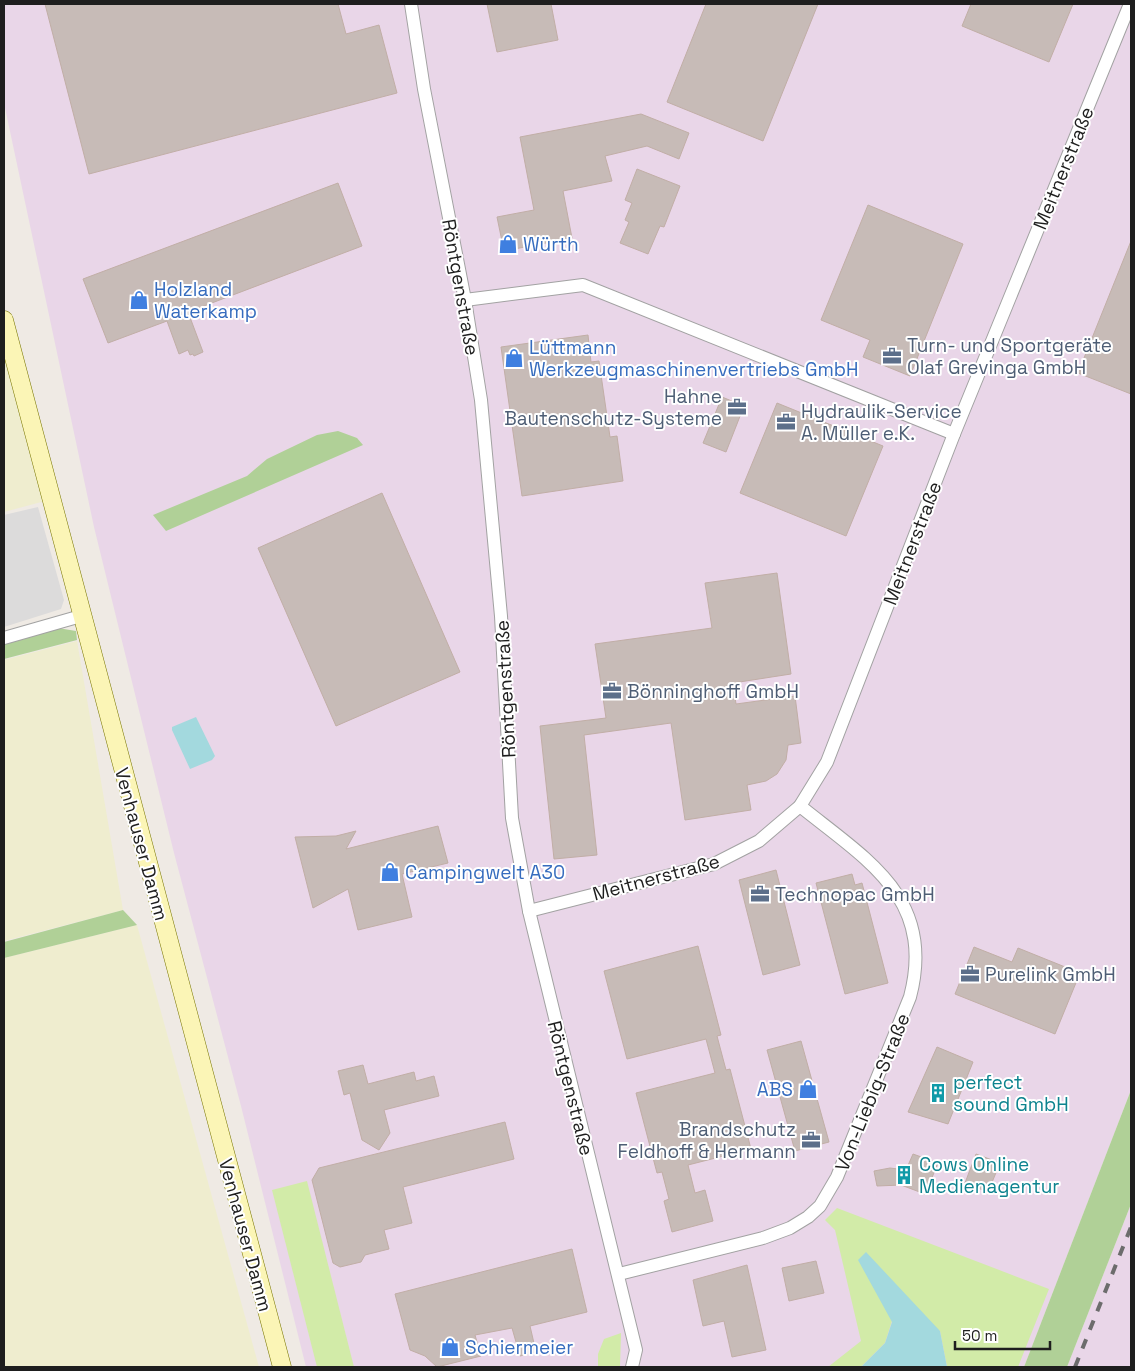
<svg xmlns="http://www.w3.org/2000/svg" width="1135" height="1371" font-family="'Space Grotesk',sans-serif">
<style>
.residential{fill:#dcdbdb}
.industrial{fill:#e9d6e8}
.farmland{fill:#efedcf}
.grass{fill:#d2eba8}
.forest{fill:#b0d097}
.water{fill:#a3d9de}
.building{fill:#c7bbb7;stroke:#c1aea6}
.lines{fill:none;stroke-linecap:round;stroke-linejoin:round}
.street-casing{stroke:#a2a2a2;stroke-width:14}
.secondary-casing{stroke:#787502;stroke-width:19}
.street{stroke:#fff;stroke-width:12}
.secondary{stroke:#fbf5b6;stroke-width:18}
.rail{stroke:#6c6c6c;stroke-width:4;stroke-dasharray:10 10;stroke-linecap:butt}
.labels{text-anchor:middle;stroke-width:4;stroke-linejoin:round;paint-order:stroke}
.street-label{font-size:19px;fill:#1e1e1e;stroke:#fff}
.shop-label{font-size:19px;fill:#366cbe;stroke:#fff;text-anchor:start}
.service-label{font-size:19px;fill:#4e5e75;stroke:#fff;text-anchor:start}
.culture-label{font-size:19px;fill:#0d838f;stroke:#fff;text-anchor:start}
</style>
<rect width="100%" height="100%" fill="#efeae4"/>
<path class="residential" d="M38,507L64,600L61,609L4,627V515Z"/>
<g class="industrial">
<path d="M4,4H1131V1090L1024,1367H306L241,1106L174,853L94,527L4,103Z"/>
<path d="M1131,1204V1367H1067Z"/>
</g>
<g class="farmland">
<path d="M4,356L45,501L4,512Z"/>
<path d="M77,641L123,910L4,941V660Z"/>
<path d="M137,925L259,1367H4V958Z"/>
</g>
<g class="grass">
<path d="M307,1181L354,1367H317L272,1190Z"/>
<path d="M837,1208L1049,1289L1018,1367H947L940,1331L879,1294L892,1321L885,1343L861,1367H828L861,1341L835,1230L825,1220Z"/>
<path d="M621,1333L620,1367H598V1354L604,1339Z"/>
</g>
<g class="forest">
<path d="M338,431L357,438L363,445L166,531L153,515L247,476L267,459L317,435Z"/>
<path d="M58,628L76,631L77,640L4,659V641Z"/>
<path d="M123,910L137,925L4,958V942Z"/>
<path d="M1131,1090V1204L1067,1367H1024Z"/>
</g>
<g class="water">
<path d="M196,717L215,756L212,760L190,769L172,730V727Z"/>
<path d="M866,1252L940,1331L947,1367H861L885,1343L892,1322L858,1260Z"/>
</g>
<g class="building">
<path d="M45,4H338L346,34L379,25L397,93L89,174Z"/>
<path d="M487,4H551L558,40L497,52Z"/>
<path d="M706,4H818L763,141L667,102Z"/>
<path d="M971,4H1073L1049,62L962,26Z"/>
<path d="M641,114L689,133L679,159L647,146L605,156L612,181L563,191L572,238L504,251L497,217L534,210L520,137Z"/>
<path d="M637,169L680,186L664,227L660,226L648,254L620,243L629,222L625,220L632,203L625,200Z"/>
<path d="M338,183L362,246L188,312L203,352L194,356L193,354L190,355L188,350L179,354L167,321L108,343L83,279Z"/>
<path d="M868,205L963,244L910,376L863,357L870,340L821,320Z"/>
<path d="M1131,241V394L1078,373Z"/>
<path d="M588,335L591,362L599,361L610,437L617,436L623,481L522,496L501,347Z"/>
<path d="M722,397L744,406L726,452L703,443Z"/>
<path d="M777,403L883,446L846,536L740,493Z"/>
<path d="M382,493L460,672L336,726L258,548Z"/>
<path d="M777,573L791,674L733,683L736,704L795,696L801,743L788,745L786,760L777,774L766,781L747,785L751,810L685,820L671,723L584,735L597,855L554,859L540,726L606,718L595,644L712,628L705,583Z"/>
<path d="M438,826L448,863L402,874L412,917L358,930L348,889L313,908L295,837L336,836L356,831L346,849Z"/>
<path d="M776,870L800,965L763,975L739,880Z"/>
<path d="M852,874L855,885L862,883L888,983L845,994L816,883Z"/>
<path d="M698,946L721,1035L717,1036L726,1070L730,1069L751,1149L688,1165L695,1193L705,1190L713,1221L672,1232L664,1201L669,1199L662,1172L657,1173L636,1093L715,1073L706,1039L627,1059L604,971Z"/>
<path d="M974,947L1012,962L1018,948L1080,973L1055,1034L955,994Z"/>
<path d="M801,1041L829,1142L795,1151L767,1050Z"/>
<path d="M937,1047L973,1062L948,1124L908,1112Z"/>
<path d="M363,1065L368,1084L414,1072L416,1081L434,1076L439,1096L384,1110L390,1133L379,1150L362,1140L350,1093L344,1095L338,1071Z"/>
<path d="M505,1122L514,1159L403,1187L412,1223L384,1230L389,1249L365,1255L361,1262L340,1267L333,1263L312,1180L319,1168Z"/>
<path d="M913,1154L938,1163L931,1180L933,1182L925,1194L901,1185L877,1186L874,1171L890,1168L906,1170Z"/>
<path d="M976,1154L1000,1163L988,1192L965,1183Z"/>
<path d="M572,1249L587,1312L530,1326L536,1352L520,1356L512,1328L475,1335L481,1356L437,1367L425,1356L410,1350L395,1294Z"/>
<path d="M816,1261L824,1293L789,1301L782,1268Z"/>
<path d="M747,1265L766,1350L732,1357L724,1321L703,1326L693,1280Z"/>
</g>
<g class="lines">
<g class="street-casing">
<g id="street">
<path d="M411,4L424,89L465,300L481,400L501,616L512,818L529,911L636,1350L632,1367"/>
<path d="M465,300L583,285L954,434"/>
<path d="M4,638L81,616"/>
<path d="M529,911L714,864L759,841L800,806L827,762L954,434L1130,4"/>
<path d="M619,1274L763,1238L790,1228L808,1217L820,1206L837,1177L910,997C936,898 867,860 800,806"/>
</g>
</g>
<g class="secondary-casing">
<path id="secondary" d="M4,320L282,1367"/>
</g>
<use href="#street" class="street"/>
<use href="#secondary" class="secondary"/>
<path class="rail" d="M1075,1367L1131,1227"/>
</g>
<defs>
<g id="shop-bare" transform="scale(1.5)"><path d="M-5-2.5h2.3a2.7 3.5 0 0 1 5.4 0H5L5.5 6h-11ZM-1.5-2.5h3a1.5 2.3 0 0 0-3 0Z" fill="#3f7fe0" stroke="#fff" stroke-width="2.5" paint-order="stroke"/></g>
<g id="office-bare" transform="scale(1.5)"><path d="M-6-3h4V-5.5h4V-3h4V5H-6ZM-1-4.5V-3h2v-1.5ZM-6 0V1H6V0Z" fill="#5c6f8a" stroke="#fff" stroke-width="2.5" paint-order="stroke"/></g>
<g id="building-bare" transform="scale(1.5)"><path d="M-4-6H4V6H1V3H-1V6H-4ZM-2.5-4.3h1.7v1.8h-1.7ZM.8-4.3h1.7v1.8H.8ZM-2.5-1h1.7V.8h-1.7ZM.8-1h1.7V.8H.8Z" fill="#0f9aa8" stroke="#fff" stroke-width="2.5" paint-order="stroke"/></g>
</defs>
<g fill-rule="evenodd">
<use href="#shop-bare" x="508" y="244"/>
<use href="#shop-bare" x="139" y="300"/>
<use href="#office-bare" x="892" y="356"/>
<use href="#shop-bare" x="514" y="358"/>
<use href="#office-bare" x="737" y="407"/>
<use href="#office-bare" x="786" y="422"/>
<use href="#office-bare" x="612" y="691"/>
<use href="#shop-bare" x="390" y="872"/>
<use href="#office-bare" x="760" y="894"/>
<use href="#office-bare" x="970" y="974"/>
<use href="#shop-bare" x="808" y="1089"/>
<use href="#building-bare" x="938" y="1093"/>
<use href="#office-bare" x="811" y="1140"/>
<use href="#building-bare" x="904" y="1175"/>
<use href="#shop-bare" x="450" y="1347"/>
</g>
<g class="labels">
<g class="street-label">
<text transform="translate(1063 168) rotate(-68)" y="7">Meitnerstraße</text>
<text transform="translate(461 287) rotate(80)" y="7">Röntgenstraße</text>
<text transform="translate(912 543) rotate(-69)" y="7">Meitnerstraße</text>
<text transform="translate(505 689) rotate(-93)" y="7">Röntgenstraße</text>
<text transform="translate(142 844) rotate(75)" y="7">Venhauser Damm</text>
<text transform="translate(656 877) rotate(-15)" y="7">Meitnerstraße</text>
<text transform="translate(571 1088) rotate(76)" y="7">Röntgenstraße</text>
<text transform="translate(872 1092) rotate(-68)" y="7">Von-Liebig-Straße</text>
<text transform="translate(246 1235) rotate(75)" y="7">Venhauser Damm</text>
</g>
<g class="shop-label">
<text x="523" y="251">Würth</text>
<text x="154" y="296">Holzland<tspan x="154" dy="22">Waterkamp</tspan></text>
<text x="529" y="354">Lüttmann<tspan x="529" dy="22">Werkzeugmaschinenvertriebs GmbH</tspan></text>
<text x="405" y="879">Campingwelt A30</text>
<text x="793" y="1096" text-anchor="end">ABS</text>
<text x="465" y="1354">Schiermeier</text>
</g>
<g class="service-label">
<text x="907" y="352">Turn- und Sportgeräte<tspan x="907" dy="22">Olaf Grevinga GmbH</tspan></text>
<text x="722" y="403" text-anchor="end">Hahne<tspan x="722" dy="22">Bautenschutz-Systeme</tspan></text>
<text x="801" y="418">Hydraulik-Service<tspan x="801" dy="22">A. Müller e.K.</tspan></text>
<text x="627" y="698">Bönninghoff GmbH</text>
<text x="775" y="901">Technopac GmbH</text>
<text x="985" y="981">Purelink GmbH</text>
<text x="796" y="1136" text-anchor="end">Brandschutz<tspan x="796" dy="22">Feldhoff &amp; Hermann</tspan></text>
</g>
<g class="culture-label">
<text x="953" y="1089">perfect<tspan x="953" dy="22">sound GmbH</tspan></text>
<text x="919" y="1171">Cows Online<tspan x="919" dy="22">Medienagentur</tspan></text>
</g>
</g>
<rect width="1135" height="1371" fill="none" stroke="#1e1e1e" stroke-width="10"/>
<path d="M955 1341v8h95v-8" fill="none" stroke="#1e1e1e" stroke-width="2.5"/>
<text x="962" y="1341" font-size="15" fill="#1e1e1e" stroke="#ffffff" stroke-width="4" paint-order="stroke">50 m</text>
</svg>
